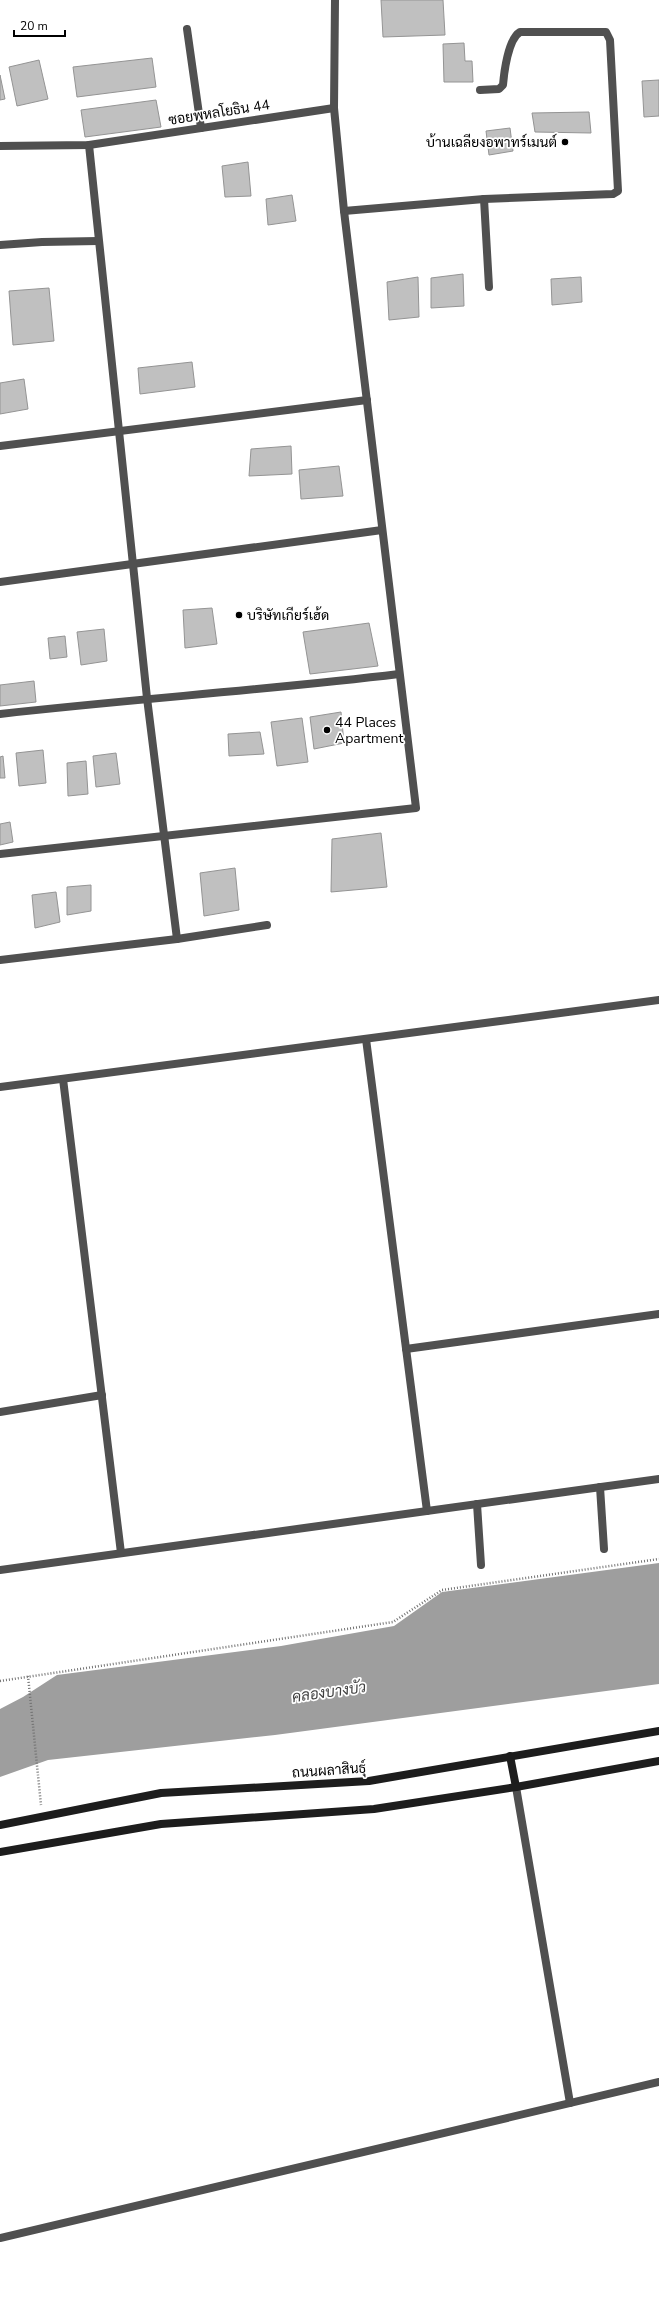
<svg xmlns="http://www.w3.org/2000/svg" width="659" height="2298" font-family="'Nunito Sans',Sarabun,sans-serif">
<style>
.water{fill:#9e9e9e}
.building{fill:#c0c0c0;stroke:#949494}
.lines{fill:none;stroke-linecap:round;stroke-linejoin:round}
.path{stroke:#727272;stroke-width:2.5;stroke-dasharray:1 2;stroke-linecap:butt}
.lane{stroke:#505050;stroke-width:8}
.street{stroke:#505050;stroke-width:8}
.secondary{stroke:#1d1d1d;stroke-width:8}
.poi-dot{fill:#000;stroke:#fff;stroke-width:1.5}
.labels{text-anchor:middle;stroke-width:3.5;stroke-linejoin:round;paint-order:stroke}
.street-label{font-size:14px;fill:#000;stroke:#fff}
.poi-label{font-size:14px;fill:#000;stroke:#fff;text-anchor:start}
.water-label{font-size:15px;font-style:italic;fill:#3f3f3f;stroke:#fff}
</style>
<rect width="100%" height="100%" fill="#fff"/>
<path class="water" d="M659,1563V1684L275,1735L48,1760L0,1777V1709L23,1697L57,1675L281,1646L394,1626L442,1592Z"/>
<g class="building">
<path d="M381,0H443L445,35L383,37Z"/>
<path d="M464,43L465,61H472L473,82H444L443,44Z"/>
<path d="M152,58L156,87L77,97L73,67Z"/>
<path d="M39,60L48,99L17,106L9,67Z"/>
<path d="M0,75L5,99L0,100Z"/>
<path d="M659,80V116L644,117L642,81Z"/>
<path d="M156,100L161,127L85,137L81,110Z"/>
<path d="M589,112L591,133L535,132L532,113Z"/>
<path d="M510,128L513,151L489,155L486,131Z"/>
<path d="M248,162L251,196L225,197L222,166Z"/>
<path d="M292,195L296,221L268,225L266,199Z"/>
<path d="M463,274L464,306L431,308V278Z"/>
<path d="M418,277L419,317L389,320L387,282Z"/>
<path d="M581,277L582,302L552,305L551,279Z"/>
<path d="M49,288L54,341L13,345L9,291Z"/>
<path d="M192,362L195,387L140,394L138,368Z"/>
<path d="M24,379L28,409L0,414V383Z"/>
<path d="M291,446L292,474L249,476L251,449Z"/>
<path d="M339,466L343,496L301,499L299,470Z"/>
<path d="M212,608L217,644L185,648L183,610Z"/>
<path d="M369,623L378,666L310,674L303,632Z"/>
<path d="M104,629L107,661L81,665L77,632Z"/>
<path d="M65,636L67,657L50,659L48,638Z"/>
<path d="M34,681L36,702L0,706V685Z"/>
<path d="M341,712L344,743L314,749L310,717Z"/>
<path d="M302,718L308,762L277,766L271,722Z"/>
<path d="M260,732L264,754L229,756L228,734Z"/>
<path d="M43,750L46,783L19,786L16,753Z"/>
<path d="M116,753L120,784L96,787L93,756Z"/>
<path d="M3,756L5,778H0V757Z"/>
<path d="M86,761L88,794L68,796L67,763Z"/>
<path d="M10,822L13,842L0,845V824Z"/>
<path d="M381,833L387,887L331,892L332,839Z"/>
<path d="M235,868L239,910L204,916L200,873Z"/>
<path d="M91,885V911L67,915V887Z"/>
<path d="M56,892L60,922L35,928L32,895Z"/>
</g>
<g class="lines">
<g class="path">
<path d="M28,1676L41,1805"/>
<path d="M0,1681L393,1622L442,1590L659,1559"/>
</g>
<g class="lane">
<path d="M366,1039L427,1511"/>
<path d="M63,1079L121,1553"/>
<path d="M0,1087L659,1000"/>
<path d="M406,1349L659,1314"/>
<path d="M0,1412L102,1395"/>
<path d="M600,1487L604,1549"/>
<path d="M477,1504L481,1565"/>
<path d="M0,1570L659,1479"/>
<path d="M516,1787L570,2103"/>
<path d="M0,2238L659,2082"/>
</g>
<g class="street">
<path d="M187,29L201,128"/>
<path d="M0,146L89,145L334,108"/>
<path d="M484,199L489,287"/>
<path d="M344,211L484,199L613,194L618,191L610,40L606,32H520C508,39 504,73 503,85L499,89L480,90"/>
<path d="M0,245L42,242L98,241"/>
<path d="M0,446L367,400"/>
<path d="M0,582L382,530"/>
<path d="M0,714C133,699 267,690 399,674"/>
<path d="M0,854L416,808L344,211L334,108L335,0"/>
<path d="M177,939L267,925"/>
<path d="M0,960L177,939L147,698L89,145"/>
</g>
<g class="secondary">
<path d="M510,1756L516,1787"/>
<path d="M0,1825L161,1793L369,1781L659,1731"/>
<path d="M0,1852L161,1824L374,1809L516,1787L659,1761"/>
</g>
</g>
<g class="poi-dot">
<circle cx="565" cy="142" r="4"/>
<circle cx="239" cy="615" r="4"/>
<circle cx="327" cy="730" r="4"/>
</g>
<g class="labels">
<g class="street-label">
<text transform="translate(219 112) rotate(-9)" y="5">ซอยพหลโยธิน 44</text>
<text transform="translate(329 1770) rotate(-4)" y="5">ถนนผลาสินธุ์</text>
</g>
<g class="poi-label">
<text x="557" y="147" text-anchor="end">บ้านเฉลียงอพาทร์เมนต์</text>
<text x="247" y="620">บริษัทเกียร์เฮ้ด</text>
<text x="335" y="727">44 Places<tspan x="335" dy="16">Apartment</tspan></text>
</g>
<g class="water-label">
<text transform="translate(329 1692) rotate(-8)" y="5">คลองบางบัว</text>
</g>
</g>
<path d="M14 30v6h51v-6" fill="none" stroke="#000000" stroke-width="2"/>
<text x="20" y="30" font-size="12" fill="#000000" stroke="#ffffff" stroke-width="3" paint-order="stroke">20 m</text>
</svg>
